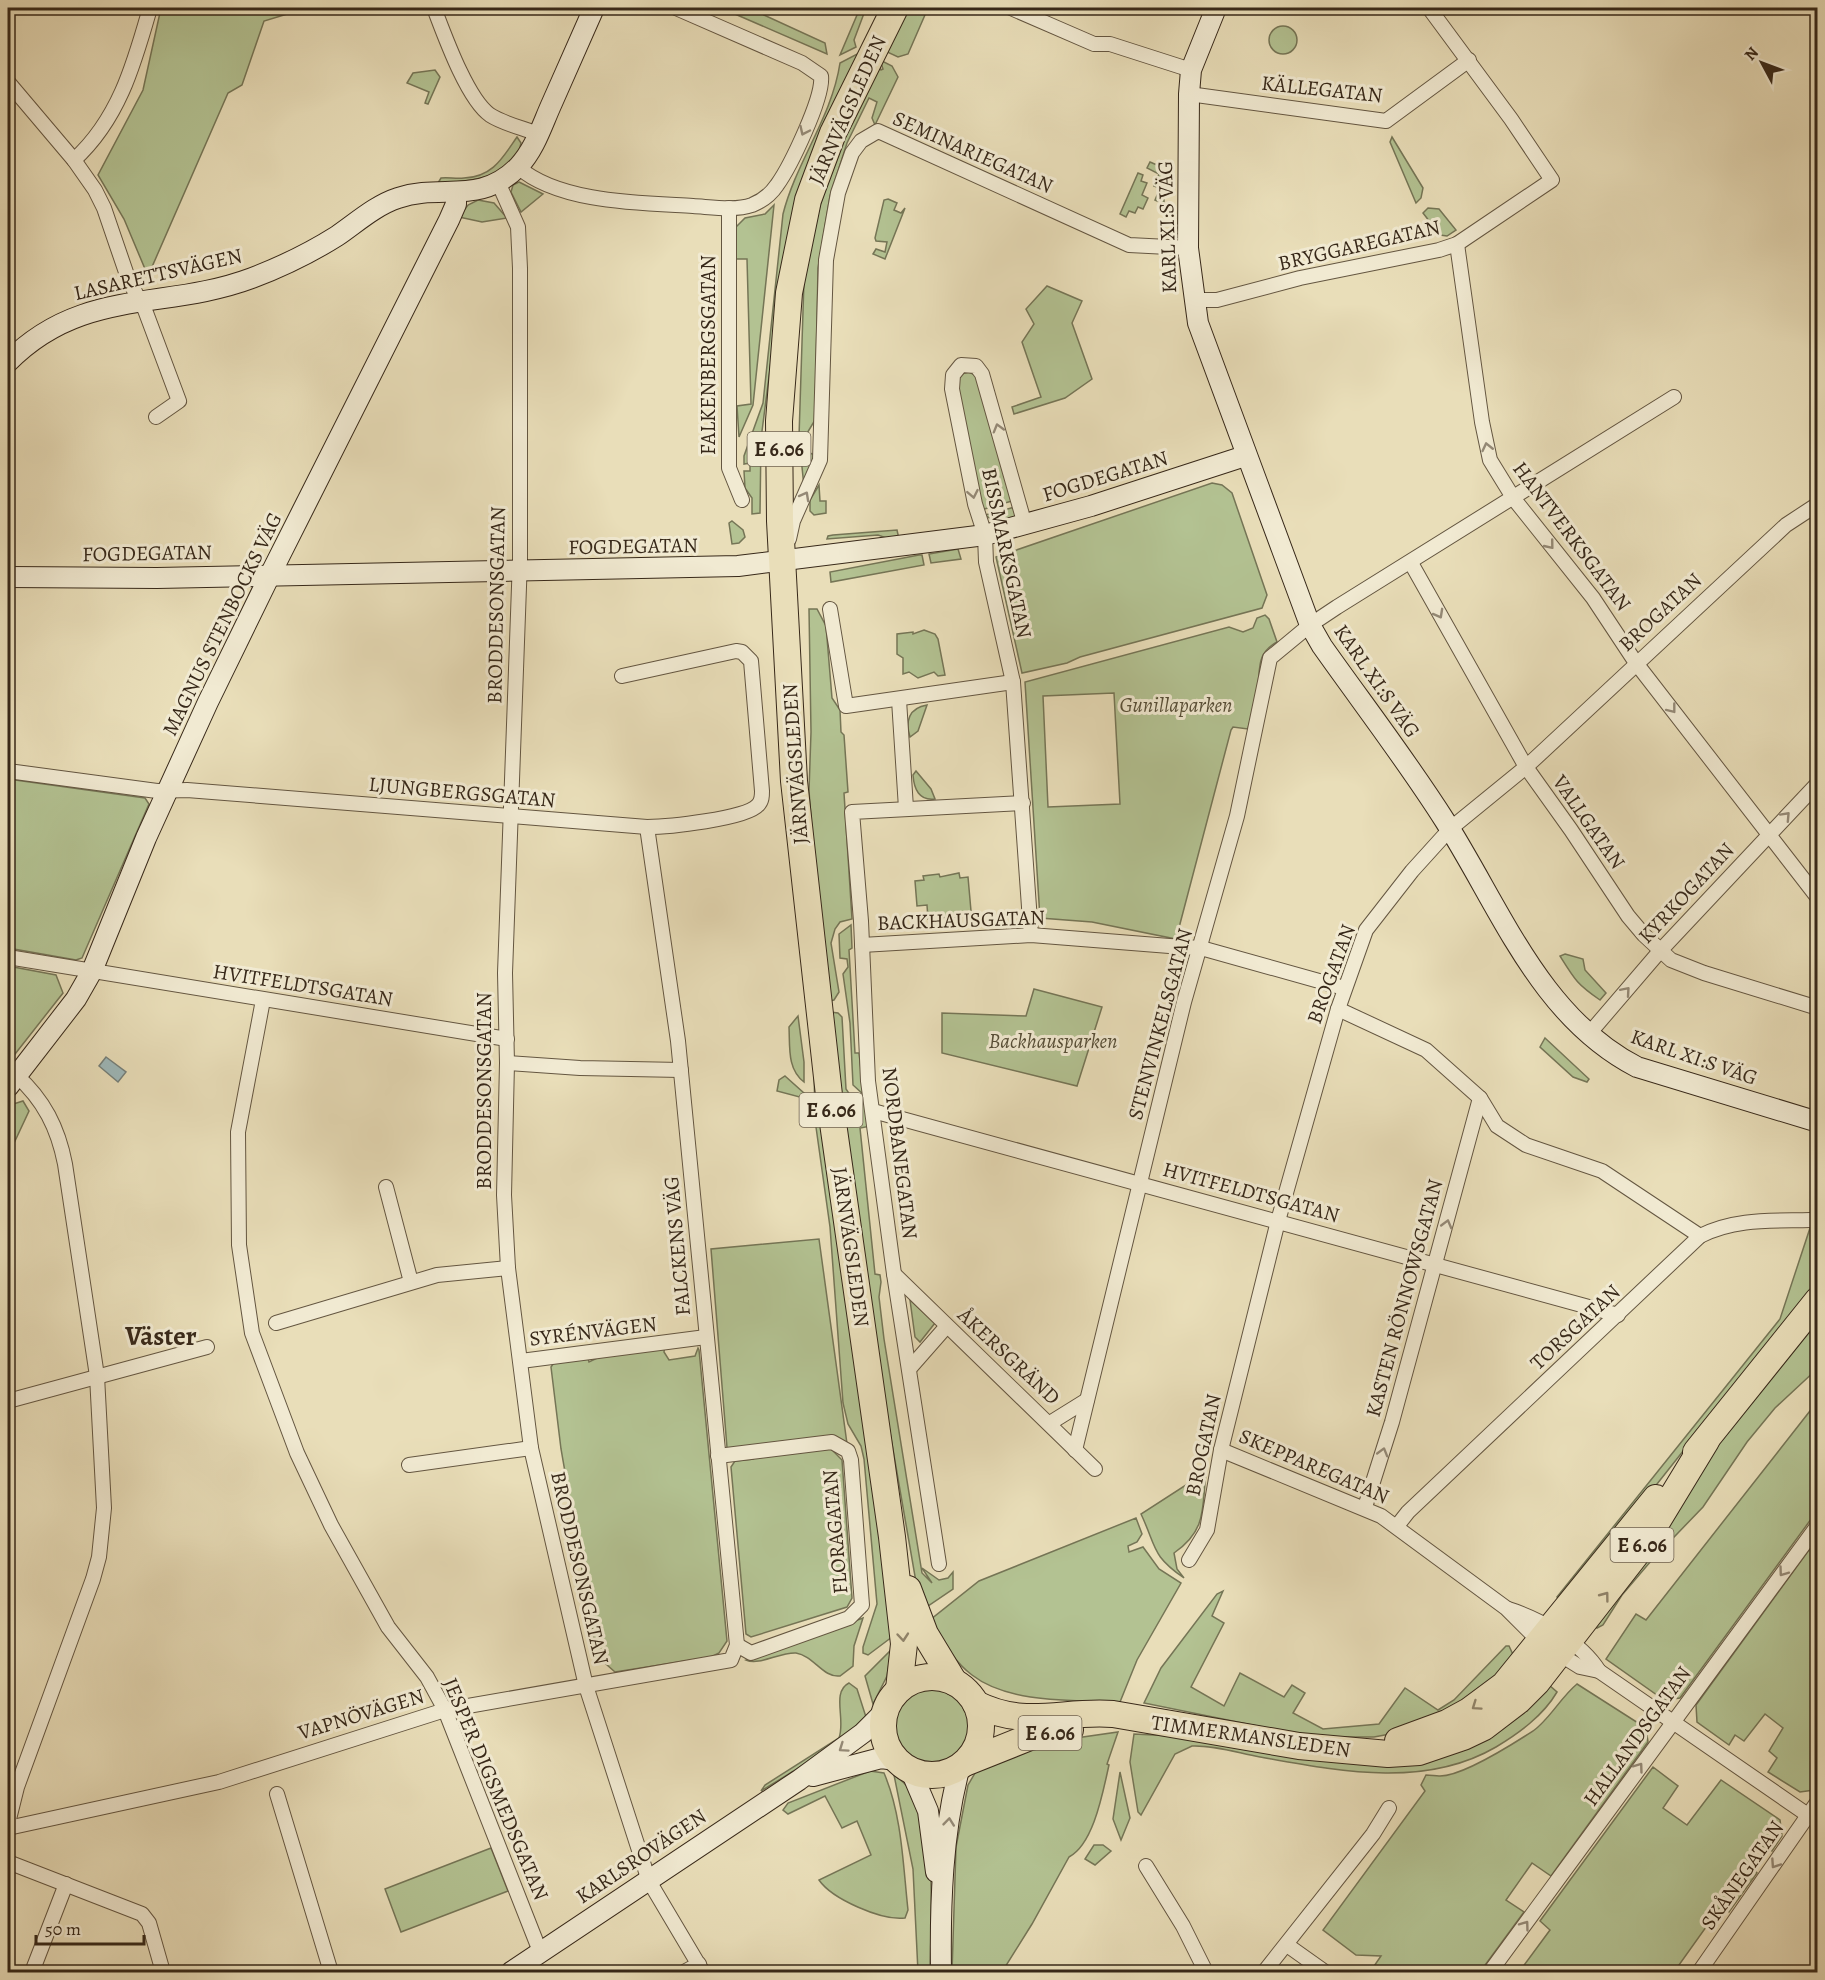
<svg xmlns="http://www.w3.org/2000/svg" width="1825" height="1980" font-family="Alegreya,serif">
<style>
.green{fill:#b3c292;stroke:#757556;stroke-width:1.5;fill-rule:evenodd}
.water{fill:#9db9bb;stroke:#747f7a;stroke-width:1.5}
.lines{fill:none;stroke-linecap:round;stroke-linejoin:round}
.street-casing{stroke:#645641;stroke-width:16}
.secondary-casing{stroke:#372819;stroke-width:22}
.highway-casing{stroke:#372819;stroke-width:28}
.street{stroke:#f1ead2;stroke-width:14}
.secondary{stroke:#f1ead2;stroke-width:20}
.highway{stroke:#e9deb9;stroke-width:26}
.oneway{stroke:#948976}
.oneway2{stroke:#908369}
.labels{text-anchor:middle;stroke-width:6;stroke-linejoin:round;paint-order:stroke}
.shield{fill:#f1ead2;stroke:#6f6250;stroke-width:1.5}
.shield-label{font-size:20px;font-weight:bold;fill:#372819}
.street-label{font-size:21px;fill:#372819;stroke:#f1ead2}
.park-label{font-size:21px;font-style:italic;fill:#564e37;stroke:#f1ead2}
.district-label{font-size:27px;font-weight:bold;fill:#372819;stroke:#f1ead2}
</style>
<rect width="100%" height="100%" fill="#e9deb9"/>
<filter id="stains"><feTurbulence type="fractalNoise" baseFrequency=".00333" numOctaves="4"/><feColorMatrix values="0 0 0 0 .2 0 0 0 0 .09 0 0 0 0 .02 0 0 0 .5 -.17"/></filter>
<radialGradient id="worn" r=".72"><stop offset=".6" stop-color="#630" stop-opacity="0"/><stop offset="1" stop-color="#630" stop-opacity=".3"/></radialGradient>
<g class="green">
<path d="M161,8H299L297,11L264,21L242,85L228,93L148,276L124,219L98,175L143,90Z"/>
<path d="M721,8H746L753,10L825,43L827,54Z"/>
<path d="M860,8H866L854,40L856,47L840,55Z"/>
<path d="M906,8H928L908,54L898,57L885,51Z"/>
<circle cx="1283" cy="40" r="14"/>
<path d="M859,53L792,220L786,244L761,439L760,513L752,514V498L745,488L744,471H750V463L744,464V456L763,403L783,214C796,162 832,117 840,63Z"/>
<path d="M880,60L892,66L898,77L875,125L872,118L877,102L869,98L847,143L830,196L818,268L815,420L803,440L805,451L817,456L804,487L799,437L804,280L814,225L838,148L878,63L881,70L883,69Z"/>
<path d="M435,70L440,77L428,104L425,103L429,92L407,83L413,73Z"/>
<path d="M517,137L521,143C515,179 465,182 438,183L441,178C448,177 456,179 464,178C493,177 503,157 517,137Z"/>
<path d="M1392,137L1423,188L1421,198L1416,203L1390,142Z"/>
<path d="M1150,162L1164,168V204L1155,200L1160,188L1154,186L1159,174L1147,168Z"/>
<path d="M1138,173L1143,175L1141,181L1147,183L1142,195L1148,198L1143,209L1138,207L1135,213L1129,211L1126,217L1120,214Z"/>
<path d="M519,182L543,194L521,212L511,192L513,185Z"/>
<path d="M888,199L897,203L894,210L901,213L905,208L885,259L873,254L876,249L885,252L887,242L876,241L875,238L884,200Z"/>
<path d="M478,200L494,203L507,218L482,222L459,217L468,205Z"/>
<path d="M774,205L753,405L739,437L737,406L751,404L747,259H734L736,227L745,218L765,214Z"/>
<path d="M1428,208L1439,209L1456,230L1447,236L1440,235L1423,213Z"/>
<path d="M1047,286L1082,301L1072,323L1092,379L1065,398L1014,414L1012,407L1041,397L1022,342L1034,324L1026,309Z"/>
<path d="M969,372L977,376L1012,501L981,510L956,386L961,374Z"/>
<path d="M1212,483L1222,485L1232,493L1267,595L1262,608L1080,657L1067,663L1022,673L996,557Z"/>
<path d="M819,485L820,501H826V513L814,515L810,511V500Z"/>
<path d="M1015,507L1017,514L1014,519L998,524L985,515Z"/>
<path d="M732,521L743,530L745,537L739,543L732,544L729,523Z"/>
<path d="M897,530L899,539L892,540L878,535L827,539L828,536L833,535Z"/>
<path d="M958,549L961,559L931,563L929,554Z"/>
<path d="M919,555H922L924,565L831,582L830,572Z"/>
<path d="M809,609H817L826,626L832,698L840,710L841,732L844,735L848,792L844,793L852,919L840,922L835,929L831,943L839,992L834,1000L829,1001L817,899L809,791L811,732Z"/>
<path d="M1265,615L1269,619L1277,642C1257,653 1260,667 1258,687C1257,700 1251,715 1248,729L1233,727L1231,730L1176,939L1092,922L1040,918L1025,682L1229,627L1243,632L1253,628L1257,618ZM1114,693L1120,804L1048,807L1043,696Z"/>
<path d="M924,630L935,634L938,639L945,675L938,676L934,672L918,678L909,672L903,674V658L897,654V634L913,632V634Z"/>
<path d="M927,705L918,731L910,737C905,721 909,708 927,705Z"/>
<path d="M916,771L931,789L935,799C919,801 914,789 913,775Z"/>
<path d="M8,779L145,798L149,804L82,958L76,960L8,948Z"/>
<path d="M959,873L960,878L968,877L971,911L966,916L928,919L927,905L917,906L915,881L924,880L923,876L939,874L940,877Z"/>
<path d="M851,925L852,948L849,950L855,1053H859L864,1095L853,1085L850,1023L843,974L848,967L847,959L840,958L839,934Z"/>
<path d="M1565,954L1583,959L1585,970L1606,993L1600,1000C1577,984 1575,980 1560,956Z"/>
<path d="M8,966L56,975L63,993L8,1063Z"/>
<path d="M1034,989L1102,1007L1077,1086L942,1053V1013L1026,1016Z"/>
<path d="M830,1012L838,1013L842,1017L846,1089L852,1098L867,1106L871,1126L860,1128L875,1274L880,1275L881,1282L879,1297L884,1339L922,1573L932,1583L922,1568L939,1580L948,1578L953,1572V1589L925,1608L916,1582L875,1346Z"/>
<path d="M798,1016L804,1062V1082C787,1069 790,1047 789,1027Z"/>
<path d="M1545,1038L1589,1079L1587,1082L1573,1077L1540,1047Z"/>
<path d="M814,1069L871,1468L892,1637L868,1655L863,1653V1647L877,1604L864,1459L861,1446L848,1424L843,1403L830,1227L815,1120Z"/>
<path d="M785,1076L805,1094L807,1099L777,1091L779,1080Z"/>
<path d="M23,1101L29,1111L8,1156V1109L10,1105Z"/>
<path d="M1817,1217V1282L1638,1508L1559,1599L1557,1597L1780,1319L1812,1222Z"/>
<path d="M819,1239L848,1451L834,1452L842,1460L852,1598L847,1607L751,1637L746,1634L731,1467L735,1461L754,1459L728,1460L711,1249Z"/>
<path d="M910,1300L935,1323L920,1342L915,1337Z"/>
<path d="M1817,1314V1369L1775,1408L1747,1442L1703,1507L1651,1561L1622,1595L1603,1625L1597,1628L1591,1623L1708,1453Z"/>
<path d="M665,1345L664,1352L669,1360L695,1356L698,1348L699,1350L727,1641L719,1653L711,1657L615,1672L597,1656L561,1449L551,1367L557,1358L587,1355L589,1362L610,1352Z"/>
<path d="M1817,1402V1511L1680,1698L1664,1700L1606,1659L1636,1614L1646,1620Z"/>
<path d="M1206,1472C1202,1509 1207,1530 1174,1553L1177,1569L1184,1578C1151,1555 1157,1548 1141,1514Z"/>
<path d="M1136,1518L1142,1534L1137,1542L1128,1546L1129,1552L1143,1547L1159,1569L1181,1583L1137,1660L1120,1702C1076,1700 1009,1704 972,1675C953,1661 942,1639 930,1620L979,1581Z"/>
<path d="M1817,1539V1785L1814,1790L1800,1792L1768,1772L1777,1758L1769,1751L1783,1728L1765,1714L1744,1741L1735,1735L1729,1745L1697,1722L1696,1705Z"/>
<path d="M1223,1591L1212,1616L1224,1623L1191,1687L1224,1706L1240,1673L1284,1697L1292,1685L1305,1693L1293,1713L1323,1729L1379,1724L1405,1688L1438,1710L1454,1700L1506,1646H1509L1516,1661L1493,1686L1417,1729L1374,1737H1311L1144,1703L1161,1668L1217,1594Z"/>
<path d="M863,1618L854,1646L853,1666L840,1676C823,1678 814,1656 796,1653C780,1652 759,1666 746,1660Z"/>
<path d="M891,1650L887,1676L873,1704L865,1676Z"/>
<path d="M849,1683L857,1689L866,1717L841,1742L761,1791L765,1785L839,1738C846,1720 831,1692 849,1683Z"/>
<path d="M1577,1684L1646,1728L1648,1742L1551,1876L1532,1863L1506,1900L1524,1912L1480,1972H1370L1381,1956L1356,1955L1323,1930L1425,1791L1421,1785L1426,1775C1431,1775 1435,1776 1439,1776C1462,1777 1516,1742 1533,1731C1549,1720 1561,1697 1577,1684Z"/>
<circle cx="933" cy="1724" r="39"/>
<path d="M1549,1685L1557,1692C1543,1716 1519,1733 1496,1747C1424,1789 1338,1771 1260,1757C1238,1753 1214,1745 1192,1746L1175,1754L1141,1815L1138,1812L1130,1762L1134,1734L1192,1737L1334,1761Z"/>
<path d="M1118,1732L1107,1764L1109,1765C1103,1791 1094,1844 1069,1857L1032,1924L1002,1972H952L956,1847L968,1785L978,1768L1041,1743Z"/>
<path d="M1653,1767L1678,1786L1663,1808L1687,1825L1721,1780L1780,1820L1782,1836L1772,1851L1761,1845L1747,1865L1757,1873L1729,1912L1721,1906L1674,1972H1519L1550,1930L1540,1921Z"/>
<path d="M870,1771L884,1773C902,1815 903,1865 908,1910L905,1918C882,1921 832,1899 819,1880L871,1855L857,1821L842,1828L825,1796L788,1814L783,1810L788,1803Z"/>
<path d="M1120,1772L1130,1818L1121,1840L1113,1819Z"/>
<path d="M894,1775C905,1782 916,1795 921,1807C935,1845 931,1930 930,1972H918L913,1869Z"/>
<path d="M1094,1845H1103L1111,1851L1095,1865L1085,1859Z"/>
<path d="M491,1848L508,1891L401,1932L385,1889Z"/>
</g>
<path class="water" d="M106,1057L126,1072L118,1082L99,1066Z"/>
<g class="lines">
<g class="street-casing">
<g id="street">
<path d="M434,8C444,34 467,99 490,115C504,124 523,128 538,134"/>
<path d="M1011,8L1094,44H1110L1191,70"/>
<path d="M8,82L74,160L95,190L104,208L129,281L145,310L179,401L156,417"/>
<path d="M1189,94L1386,121L1469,60"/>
<path d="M74,160C119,119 134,64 150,8"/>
<path d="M518,167C559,203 641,203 693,206C711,207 735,211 752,205C762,201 771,194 777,185C790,167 824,97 821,76L802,63L676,8"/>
<path d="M498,182L518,227L520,268V559L505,973L507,1063L504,1195L508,1268L531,1448L586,1686L649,1881L703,1972"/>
<path d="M729,208V468L742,500"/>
<path d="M1457,244L1482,422L1490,460L1514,499L1593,598L1636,663L1818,898"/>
<path d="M1194,300H1217L1300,278L1439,250L1457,244L1552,180L1511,119L1429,8"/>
<path d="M1025,525L982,374L976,366L961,365L953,375L952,389L975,504L985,535L986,562L1013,682L1031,935"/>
<path d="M789,539L793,521L820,460L826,260L838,193L852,153L861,141L878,131L1129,245L1188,248"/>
<path d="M1411,563L1526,767L1571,830L1628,916L1644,935L1671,960L1704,973L1818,1008"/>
<path d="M830,609L846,706L1013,682"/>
<path d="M899,700L906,808"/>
<path d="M8,771L157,791L187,790L647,827C667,827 746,819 758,805C762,801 762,796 762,791L751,661L742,652L736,651L622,676"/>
<path d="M862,945L1031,935L1182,947L1201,948L1344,988"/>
<path d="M8,957L507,1039"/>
<path d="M263,1000L238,1132L239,1245L252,1333L297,1453L331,1525L388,1627L427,1677L445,1710L541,1954"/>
<path d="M1338,1009L1426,1050L1480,1098L1497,1126L1526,1145L1602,1171L1700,1236"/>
<path d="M1588,1035L1660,951L1818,783"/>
<path d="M507,1063L580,1068L681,1070"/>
<path d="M873,1111L1618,1315"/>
<path d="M386,1187L411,1282"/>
<path d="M894,1274L1095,1469"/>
<path d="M276,1323L437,1275L508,1268"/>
<path d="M521,1361L706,1337"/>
<path d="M910,1368L946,1327"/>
<path d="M8,1401L207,1347"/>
<path d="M1050,1423L1087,1400"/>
<path d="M1075,1450L1184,1002L1237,816L1270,658L1310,625L1337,607L1674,397"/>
<path d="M1221,1450L1381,1516L1506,1608L1540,1642L1580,1667L1599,1671L1818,1822"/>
<path d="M718,1456L832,1442L848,1451L851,1460L862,1605L849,1618L751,1653L737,1645"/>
<path d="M409,1465L531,1448"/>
<path d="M1365,1507L1392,1422L1480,1098"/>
<path d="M1397,1526L1408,1512L1700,1236C1735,1218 1773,1221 1810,1220"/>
<path d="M1189,1560L1207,1530L1221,1450L1278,1221L1338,1009L1366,930L1412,871L1450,829L1526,767L1786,525L1818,504"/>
<path d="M939,1564L894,1274L868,1081L861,921L852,812L1023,803"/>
<path d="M1508,1609C1540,1619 1581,1642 1599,1671"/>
<path d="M277,1794L331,1972"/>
<path d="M8,1823L17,1787L93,1579L99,1557L104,1508L97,1376L65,1164C58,1128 44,1100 16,1075"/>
<path d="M8,1828L219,1782L445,1710L731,1660L737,1645L678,1041L647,827"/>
<path d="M8,1862L142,1914L149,1923L163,1972"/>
<path d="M1146,1866L1183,1926L1206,1972"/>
<path d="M1287,1945L1325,1972"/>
<path d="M32,1972L66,1884"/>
<path d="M684,1972L699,1964"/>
<path d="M1264,1972L1373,1834L1389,1808"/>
<path d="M1490,1972L1818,1525"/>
<path d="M1699,1972L1818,1801"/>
</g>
</g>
<g class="secondary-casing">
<g id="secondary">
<path d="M1216,8L1191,70L1189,94L1188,248L1198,323L1310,625L1322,646C1363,704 1407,761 1445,821C1501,909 1540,1017 1637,1067L1818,1122"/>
<path d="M8,362C82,287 164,311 252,278C281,267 310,253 337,236C356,223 376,205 398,198C442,183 479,206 518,167C535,149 542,125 552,103C566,71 580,39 594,8"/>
<path d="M8,577L157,578L738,566L985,535L1091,506L1245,456"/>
<path d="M8,1087L76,999L92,971L146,838L208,702L270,575L449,220L456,204V194"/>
<path d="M911,1771L928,1811L936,1872"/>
<path d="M813,1776L881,1758L896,1760"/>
<path d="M511,1972L799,1780L863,1733L884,1712"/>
<path d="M941,1972C940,1904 942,1833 960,1766"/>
</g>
</g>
<g class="highway-casing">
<g id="highway">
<path d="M895,8L833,133L808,200L789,293L779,421L780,521L794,781L829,1095L892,1537L904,1644L899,1689"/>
<path d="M1696,1452L1818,1300"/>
<path d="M908,1589L925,1634L954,1682"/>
<circle cx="932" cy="1726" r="49"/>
<path d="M976,1704C1026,1729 1062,1710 1113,1714L1299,1746L1388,1754L1419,1752L1463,1737L1484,1727L1518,1701L1537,1682L1641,1548L1706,1441"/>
<path d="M1398,1741L1447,1723L1469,1711L1504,1685L1656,1498"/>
<path d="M965,1763L1030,1737L1070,1730"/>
</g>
</g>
<use href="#street" class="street"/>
<use href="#secondary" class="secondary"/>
<use href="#highway" class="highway"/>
</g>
<defs><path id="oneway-chevron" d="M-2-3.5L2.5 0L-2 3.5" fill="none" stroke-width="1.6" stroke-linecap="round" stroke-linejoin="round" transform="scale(1.5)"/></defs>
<g class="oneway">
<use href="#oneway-chevron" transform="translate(804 131) rotate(115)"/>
<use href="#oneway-chevron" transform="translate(998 428) rotate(-106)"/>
<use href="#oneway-chevron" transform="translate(1487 447) rotate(-103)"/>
<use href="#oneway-chevron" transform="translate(973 494) rotate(79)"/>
<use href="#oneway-chevron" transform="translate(805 496) rotate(-61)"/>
<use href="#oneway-chevron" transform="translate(1550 545) rotate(51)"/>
<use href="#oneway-chevron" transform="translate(1439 614) rotate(61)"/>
<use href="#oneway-chevron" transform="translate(1672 709) rotate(52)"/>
<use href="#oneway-chevron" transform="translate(1786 816) rotate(-47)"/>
<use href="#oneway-chevron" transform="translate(1626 991) rotate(-49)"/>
<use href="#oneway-chevron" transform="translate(1447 1224) rotate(-75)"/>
<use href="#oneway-chevron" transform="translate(1383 1452) rotate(-74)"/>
<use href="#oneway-chevron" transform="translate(1783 1572) rotate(126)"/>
<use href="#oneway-chevron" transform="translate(843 1748) rotate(145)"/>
<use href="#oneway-chevron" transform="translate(1639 1767) rotate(-54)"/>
<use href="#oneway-chevron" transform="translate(949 1822) rotate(-84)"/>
<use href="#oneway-chevron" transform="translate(1775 1864) rotate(124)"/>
<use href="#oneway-chevron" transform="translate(1525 1925) rotate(-54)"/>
</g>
<g class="oneway2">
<use href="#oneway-chevron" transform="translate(1605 1596) rotate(-53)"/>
<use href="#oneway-chevron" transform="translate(903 1637) rotate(85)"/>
<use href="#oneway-chevron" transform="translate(1476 1706) rotate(145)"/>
</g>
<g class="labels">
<g class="shield">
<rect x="747.5" y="432" width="63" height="34" rx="4.5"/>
<rect x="799.5" y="1093" width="63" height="34" rx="4.5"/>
<rect x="1610.5" y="1528" width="63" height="34" rx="4.5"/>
<rect x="1018.5" y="1716" width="63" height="34" rx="4.5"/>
</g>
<g class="shield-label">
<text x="779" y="456">E 6.06</text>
<text x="831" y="1117">E 6.06</text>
<text x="1642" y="1552">E 6.06</text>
<text x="1050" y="1740">E 6.06</text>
</g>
<g class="street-label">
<text transform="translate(1322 89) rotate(6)" y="7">KÄLLEGATAN</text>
<text transform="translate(847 110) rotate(-66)" y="7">JÄRNVÄGSLEDEN</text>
<text transform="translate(973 152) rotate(24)" y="7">SEMINARIEGATAN</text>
<text transform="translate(1167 227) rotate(-92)" y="7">KARL XI:S VÄG</text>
<text transform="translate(1359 245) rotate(-13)" y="7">BRYGGAREGATAN</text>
<text transform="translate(158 274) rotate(-13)" y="7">LASARETTSVÄGEN</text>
<text transform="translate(708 355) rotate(-90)" y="7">FALKENBERGSGATAN</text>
<text transform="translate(1105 476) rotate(-17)" y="7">FOGDEGATAN</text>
<text transform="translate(1572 536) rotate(53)" y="7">HANTVERKSGATAN</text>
<text transform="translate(633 546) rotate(-1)" y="7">FOGDEGATAN</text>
<text transform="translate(147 553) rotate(-1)" y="7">FOGDEGATAN</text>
<text transform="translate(1007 553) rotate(78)" y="7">BISSMARKSGATAN</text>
<text transform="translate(496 605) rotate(-89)" y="7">BRODDESONSGATAN</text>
<text transform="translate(1660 612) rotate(-43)" y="7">BROGATAN</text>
<text transform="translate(222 624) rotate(-64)" y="7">MAGNUS STENBOCKS VÄG</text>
<text transform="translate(1377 681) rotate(55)" y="7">KARL XI:S VÄG</text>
<text transform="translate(795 764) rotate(-94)" y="7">JÄRNVÄGSLEDEN</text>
<text transform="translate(462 792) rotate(5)" y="7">LJUNGBERGSGATAN</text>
<text transform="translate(1589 822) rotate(55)" y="7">VALLGATAN</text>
<text transform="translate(1686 893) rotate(-47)" y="7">KYRKOGATAN</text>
<text transform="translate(961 920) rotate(-2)" y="7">BACKHAUSGATAN</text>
<text transform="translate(1331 974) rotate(-70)" y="7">BROGATAN</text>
<text transform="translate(303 985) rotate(9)" y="7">HVITFELDTSGATAN</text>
<text transform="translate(1160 1024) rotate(-75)" y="7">STENVINKELSGATAN</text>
<text transform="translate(1694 1057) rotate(19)" y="7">KARL XI:S VÄG</text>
<text transform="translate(484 1091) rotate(-90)" y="7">BRODDESONSGATAN</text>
<text transform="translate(900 1153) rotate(83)" y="7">NORDBANEGATAN</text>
<text transform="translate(1251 1192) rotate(15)" y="7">HVITFELDTSGATAN</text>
<text transform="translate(677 1246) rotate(-95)" y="7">FALCKENS VÄG</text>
<text transform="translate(851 1247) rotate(82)" y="7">JÄRNVÄGSLEDEN</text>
<text transform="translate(1404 1298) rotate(-75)" y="7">KASTEN RÖNNOWSGATAN</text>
<text transform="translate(1575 1327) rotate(-43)" y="7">TORSGATAN</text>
<text transform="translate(593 1331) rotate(-7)" y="7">SYRÉNVÄGEN</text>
<text transform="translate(1009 1356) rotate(43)" y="7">ÅKERSGRÄND</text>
<text transform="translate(1203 1445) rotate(-78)" y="7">BROGATAN</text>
<text transform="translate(1314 1466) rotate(23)" y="7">SKEPPAREGATAN</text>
<text transform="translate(835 1532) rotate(-95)" y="7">FLORAGATAN</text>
<text transform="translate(580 1568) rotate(77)" y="7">BRODDESONSGATAN</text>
<text transform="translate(361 1714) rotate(-17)" y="7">VAPNÖVÄGEN</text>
<text transform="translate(1251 1736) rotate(8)" y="7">TIMMERMANSLEDEN</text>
<text transform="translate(1637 1736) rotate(-54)" y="7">HALLANDSGATAN</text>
<text transform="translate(496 1789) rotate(67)" y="7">JESPER DIGSMEDSGATAN</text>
<text transform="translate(641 1856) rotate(-34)" y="7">KARLSROVÄGEN</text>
<text transform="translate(1742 1875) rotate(-55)" y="7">SKÅNEGATAN</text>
</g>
<g class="park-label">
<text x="1176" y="712">Gunillaparken</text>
<text x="1053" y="1048">Backhausparken</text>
</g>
<g class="district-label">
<text x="161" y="1345">Väster</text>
</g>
</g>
<rect width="1825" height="1980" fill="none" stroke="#e9deb9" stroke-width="30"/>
<rect x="9" y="9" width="1807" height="1962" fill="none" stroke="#372819" stroke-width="3"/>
<rect x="15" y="15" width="1795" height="1950" fill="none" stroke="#372819" stroke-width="1.5"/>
<g transform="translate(1762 63) rotate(311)" stroke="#f1ead2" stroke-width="4.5" paint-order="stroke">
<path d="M0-4.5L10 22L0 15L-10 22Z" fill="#372819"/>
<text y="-9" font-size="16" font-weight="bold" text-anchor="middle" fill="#372819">N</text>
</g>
<path d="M36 1935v9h108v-9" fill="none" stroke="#372819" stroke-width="3"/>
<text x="45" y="1935" font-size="18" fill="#372819" stroke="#f1ead2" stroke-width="4.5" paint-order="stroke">50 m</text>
<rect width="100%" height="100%" filter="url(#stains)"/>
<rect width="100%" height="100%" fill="url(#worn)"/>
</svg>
